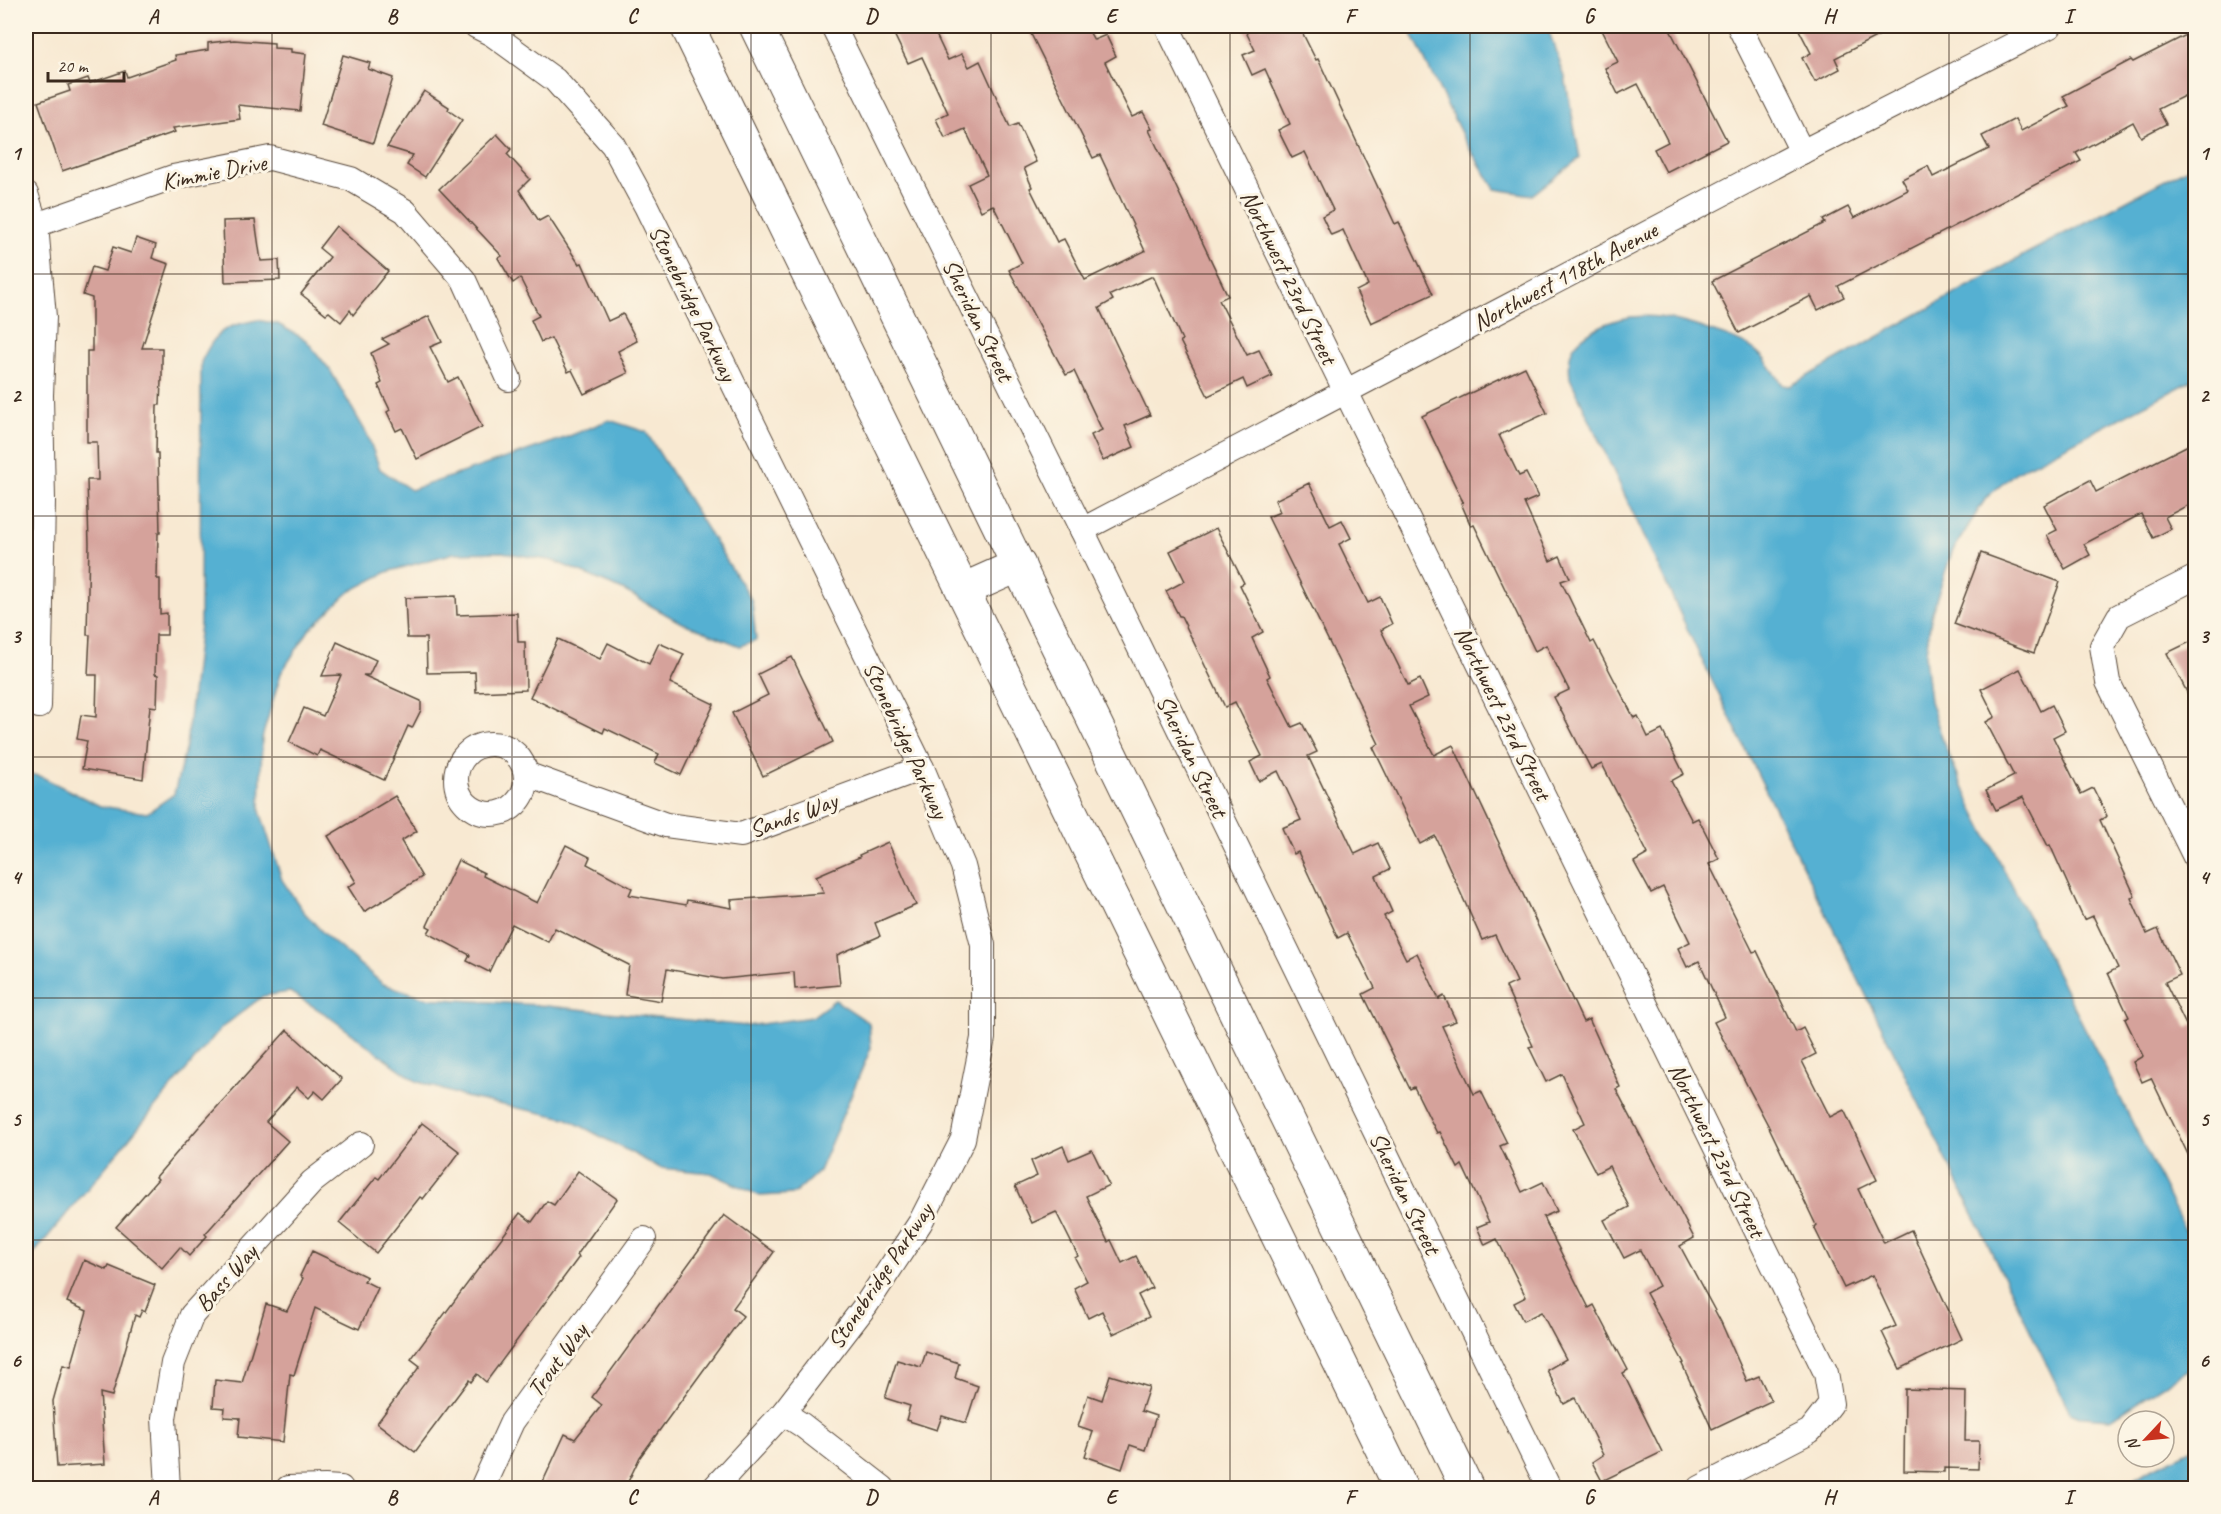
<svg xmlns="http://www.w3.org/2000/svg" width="2221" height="1514" font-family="Caveat,sans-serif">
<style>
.water{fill:#54b0d2;stroke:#486d78;stroke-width:1.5}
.building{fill:#d5a29b}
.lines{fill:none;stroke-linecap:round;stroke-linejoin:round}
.minor-casing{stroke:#574739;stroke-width:26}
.primary-casing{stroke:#574739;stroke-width:35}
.minor{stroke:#fff;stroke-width:24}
.primary{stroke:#fff;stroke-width:33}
.grid{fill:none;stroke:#3b2a1e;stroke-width:1.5;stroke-opacity:0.55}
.labels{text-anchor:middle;stroke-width:6;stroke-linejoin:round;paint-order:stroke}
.street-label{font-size:24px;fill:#3b2a1e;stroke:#fcf5e5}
.neatline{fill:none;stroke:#3b2a1e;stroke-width:2}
.grid-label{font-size:20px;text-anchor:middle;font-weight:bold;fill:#3b2a1e}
</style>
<rect width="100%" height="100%" fill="#fcf5e5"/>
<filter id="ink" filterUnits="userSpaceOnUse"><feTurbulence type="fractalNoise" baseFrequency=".0167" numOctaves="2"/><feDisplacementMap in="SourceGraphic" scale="12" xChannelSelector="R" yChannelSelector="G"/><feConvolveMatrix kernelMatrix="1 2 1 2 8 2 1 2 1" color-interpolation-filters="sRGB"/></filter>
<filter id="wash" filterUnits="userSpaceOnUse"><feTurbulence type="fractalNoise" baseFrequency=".008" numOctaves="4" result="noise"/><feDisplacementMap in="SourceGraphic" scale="24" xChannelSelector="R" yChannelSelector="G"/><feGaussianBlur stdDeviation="1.35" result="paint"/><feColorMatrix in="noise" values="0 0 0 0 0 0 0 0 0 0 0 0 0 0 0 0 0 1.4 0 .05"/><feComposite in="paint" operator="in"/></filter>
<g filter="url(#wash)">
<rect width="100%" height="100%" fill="#f8e9d2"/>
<g class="water">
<path d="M1408,26H1547L1565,77L1580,158L1532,195L1495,189L1465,141Z"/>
<path d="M2195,164V379L2016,472L1986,498L1952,552L1932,612L1925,658L1930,701L1944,744L1971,805L2121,1099L2195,1251V1365L2111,1419L2082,1417L2070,1412L1698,652L1570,378C1567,351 1572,343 1595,329C1634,307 1671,317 1711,331C1724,335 1738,340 1750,347C1765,356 1773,371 1783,385L1790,386L2026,254Z"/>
<path d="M257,320L278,324L306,340L330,370L367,434L380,469L411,490L562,439L609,420L646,432L752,601L756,640L740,646L678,621L623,590L554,561L502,552L454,553L387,572L349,592L309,630L281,673L262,738L260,811L282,880L303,911L326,936L383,984L427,998L537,1005L747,1026L812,1017L835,1000L869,1023L871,1048L819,1171L794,1194L760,1196L711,1173L660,1168L566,1118L465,1097L416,1081L324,1013L290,992L263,996L220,1029L26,1263V774L40,776L100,806L147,813L174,794L186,746L200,624L201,362C217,330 222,327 257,320Z"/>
<path d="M2195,1448V1488H2120L2149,1470Z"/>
</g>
<g id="blocks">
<g class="building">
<path d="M890,26H932L948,60L962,54L969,67L980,61L1010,127L1018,124L1036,162L1024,168L1032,187L1030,188L1057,242L1064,239L1085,280L1145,251L1100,155L1093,158L1027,26H1086L1094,40L1106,35L1116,56L1105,62L1132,117L1143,112L1152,129L1149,130L1228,296L1219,300L1247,355L1259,350L1272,376L1247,388L1243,379L1208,396L1180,341L1182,340L1153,276L1110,295L1113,300L1099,308L1150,415L1125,426L1134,447L1103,461L1091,435L1102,430L1074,371L1066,375L1009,270L1022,263L993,205L981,211L968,184L987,175L965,129L945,138L936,119L948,113L922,57L908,63Z"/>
<path d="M1243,26H1299L1316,60L1318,59L1395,224L1399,222L1433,294L1371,323L1356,291L1368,285L1343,230L1331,235L1322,216L1333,210L1305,152L1292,158L1278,130L1290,124L1265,69L1252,75L1243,55L1255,50Z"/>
<path d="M1600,26H1668L1727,141L1666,172L1654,149L1668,142L1638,84L1618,94L1605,68L1618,62Z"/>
<path d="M1797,26H1897L1835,58L1840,69L1815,82L1802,58L1811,53Z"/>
<path d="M2196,30V90L2158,109L2166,124L2141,137L2133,122L2076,153L2081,161L1838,286L1844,297L1818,310L1811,296L1739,333L1712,281L1825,223L1823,220L1848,207L1854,218L1908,190L1902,179L1928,166L1933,177L1989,149L1982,136L2015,119L2021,131L2069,106L2063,96L2131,60L2133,62Z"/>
<path d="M234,40L274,43V48L291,49V52L306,54L300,111L238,105L240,119L173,128L175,132L62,171L38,102L70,91L68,85L88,78L90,83L125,71L127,77L176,60L175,55L208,50V43Z"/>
<path d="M343,55L370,63L368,69L393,78L373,143L321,126Z"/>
<path d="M424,91L449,107L448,110L462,120L425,177L407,165L413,155L387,147Z"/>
<path d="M497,134L511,149L507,154L530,179L519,190L539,221L548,216L579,264L582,263L608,321L623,314L637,341L618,351L628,373L584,394L572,370L568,372L551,338L541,342L531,320L539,316L520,278L513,283L498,258L502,256L439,189Z"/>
<path d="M255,220L261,261L279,260L280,280L225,282L223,221Z"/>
<path d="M336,226L388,271L353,315L350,310L341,322L329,312L326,314L301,294L330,257L319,248Z"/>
<path d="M136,238L156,245L152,258L169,264L142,348H162V381H161L160,405H157L156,453H158L160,533H158L157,579H160V614L167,613V635H156L155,674L158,675L157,707L150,706L143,779L82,769L87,741L77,739L81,715L96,717L97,675H88L90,635H87L89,544L87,480H98L97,442H87V351H92V298L83,295L92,267L105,271L113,247L131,253Z"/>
<path d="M429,316L442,342L430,347L448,382L458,377L482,427L417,459L402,428L396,431L387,412L390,410L378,385L382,383L371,353L389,344L382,339Z"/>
<path d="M1525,367L1547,413L1499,435L1519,476L1526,473L1538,497L1524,503L1550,561L1560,556L1570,578L1561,581L1591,643L1594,641L1634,718L1638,716L1648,737L1662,730L1684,774L1671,781L1692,821L1698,818L1719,859L1709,864L1753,952L1757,951L1796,1032L1803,1028L1816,1054L1802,1061L1830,1117L1844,1110L1877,1180L1858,1189L1884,1243L1911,1230L1962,1339L1900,1369L1882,1332L1896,1326L1872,1275L1844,1288L1814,1227L1816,1225L1768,1125L1714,1022L1725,1017L1699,961L1687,967L1678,948L1690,942L1663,887L1651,893L1634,862L1648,854L1602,764L1591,769L1554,697L1569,690L1546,645L1535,651L1474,525L1471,526L1461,503L1463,502L1422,416Z"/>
<path d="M2196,441V501L2165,517L2171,529L2153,538L2141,514L2084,544L2090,555L2065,569L2047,535L2057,530L2044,505L2090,480L2096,492Z"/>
<path d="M1309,483L1330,526L1342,520L1351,538L1339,544L1368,603L1380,597L1392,624L1381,630L1408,685L1420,679L1428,697L1409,706L1434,755L1453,745L1583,1022L1589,1019L1620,1087L1616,1089L1694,1238L1680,1246L1721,1322L1747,1381L1759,1376L1771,1401L1712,1429L1682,1364L1684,1363L1646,1293L1659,1286L1640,1250L1624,1258L1604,1220L1629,1207L1609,1166L1596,1173L1573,1129L1585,1123L1562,1074L1546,1082L1529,1047L1533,1046L1506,987L1517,982L1495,935L1482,940L1435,836L1420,844L1373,747L1379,744L1268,517L1280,512L1275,500Z"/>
<path d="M1216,528L1244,583L1240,585L1263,632L1252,638L1270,676L1267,678L1292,727L1302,723L1317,752L1308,756L1355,854L1378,843L1390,869L1376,876L1392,912L1384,916L1406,959L1417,953L1439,999L1444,996L1456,1021L1442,1026L1474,1094L1481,1091L1507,1143L1500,1146L1522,1192L1543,1182L1557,1211L1543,1217L1589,1308L1594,1305L1628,1370L1623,1373L1662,1452L1602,1481L1592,1462L1603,1455L1575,1398L1564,1404L1547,1370L1566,1359L1541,1312L1523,1321L1514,1303L1526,1297L1497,1239L1485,1245L1477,1227L1489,1222L1462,1165L1458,1168L1440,1132L1437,1133L1414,1087L1410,1089L1363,994L1375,988L1347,933L1338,938L1298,852L1294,854L1282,828L1301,820L1278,771L1259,781L1250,762L1262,756L1235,702L1225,707L1181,616H1179L1166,591L1185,581L1170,551Z"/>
<path d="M1981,553L2060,582L2034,653L1954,624Z"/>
<path d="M456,596L457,615L517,613L518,642H525L526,690L476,692L475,672L427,673L426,638H407L405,598Z"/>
<path d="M558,639L600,659L608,643L649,664L659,643L684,654L670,683L714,704L681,775L655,763L659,754L605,728L603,733L530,697Z"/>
<path d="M2196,639V710L2167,653Z"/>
<path d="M337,642L376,660L369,675H363L421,701V710L412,728L408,726L384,780L320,750L317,756L289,742L304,708L323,716L341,675L322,676Z"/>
<path d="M792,657L833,742L763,776L732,713L768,695L758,674Z"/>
<path d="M2020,669L2041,711L2052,705L2065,731L2053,737L2081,794L2093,788L2107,816L2100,820L2135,896L2131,898L2147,934L2158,929L2180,975L2165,982L2187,1027L2196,1023V1171L2151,1078L2142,1082L2133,1062L2143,1056L2125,1019L2129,1017L2108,973L2118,968L2093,916L2084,920L2050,845L2048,846L2023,797L1996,810L1986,790L2014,776L1986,722L1995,717L1981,689Z"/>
<path d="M395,796L417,831L401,841L422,877L364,912L348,887L356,882L328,836Z"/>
<path d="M888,842L916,905L875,923L880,936L837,955L840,985L795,989L794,972L722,979L667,969L661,1001L625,995L629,965L555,928L548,942L512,924L489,972L467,961L470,955L428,933L431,928L427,926L458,860L484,873L483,876L537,903L566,845L590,857L587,864L632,888L629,895L686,905L687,900L732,908L731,900L824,893L816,876L860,857L859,855Z"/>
<path d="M287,1030L342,1079L324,1099L315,1091L309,1098L297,1087L266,1122L288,1141L205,1234L207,1236L189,1256L180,1247L162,1268L116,1227L158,1179L156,1177L198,1128Z"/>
<path d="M422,1123L460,1152L423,1199L420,1197L376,1253L339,1223L376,1177L379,1179Z"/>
<path d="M1063,1146L1069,1160L1092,1150L1109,1185L1086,1196L1108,1242L1111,1240L1122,1263L1136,1256L1152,1288L1138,1295L1149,1317L1113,1334L1102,1311L1088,1318L1074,1288L1087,1281L1075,1258L1078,1256L1056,1212L1032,1223L1015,1186L1037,1176L1031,1161Z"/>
<path d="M578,1171L617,1199L577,1255L579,1257L486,1382L477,1374L471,1382L469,1380L415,1452L377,1423L420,1366L411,1359L520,1213L532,1222L547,1201L554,1205Z"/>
<path d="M724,1215L774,1252L733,1308L743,1316L640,1457L625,1488H540L565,1434L575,1439L602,1405L592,1397Z"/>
<path d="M312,1251L367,1277L364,1281L378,1288L359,1329L315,1308L294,1375L290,1374L283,1442L238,1437L240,1418L224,1417L225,1408L213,1407L215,1380L242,1383L266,1304L287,1311L303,1278L300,1276Z"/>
<path d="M84,1260L107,1270L109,1266L155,1285L145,1312L142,1310L139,1317L135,1315L112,1396L100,1393L105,1464L57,1467L53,1401L63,1365L71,1367L87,1311L67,1302Z"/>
<path d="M926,1352L959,1363L955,1378L978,1386L966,1423L942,1416L937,1430L906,1420L910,1406L885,1398L897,1360L921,1367Z"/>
<path d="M1110,1375L1149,1387L1141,1411L1156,1416L1145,1450L1130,1445L1122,1469L1085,1456L1093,1432L1078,1427L1088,1395L1102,1400Z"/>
<path d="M1905,1389L1966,1391L1965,1441H1979L1978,1469L1944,1468V1472L1904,1471Z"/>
</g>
</g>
</g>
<g filter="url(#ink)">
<use href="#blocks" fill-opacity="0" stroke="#574739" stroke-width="1.5"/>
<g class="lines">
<g class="minor-casing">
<g id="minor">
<path d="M476,26L492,34L555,80L613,145L646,206L922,768L963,866L983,945V1038L963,1139L920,1223L866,1305L783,1413L714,1488"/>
<path d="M833,26L1082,530L1549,1488"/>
<path d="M1167,26L1826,1373L1831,1404L1810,1431L1700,1488"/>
<path d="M1739,26L1802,152"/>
<path d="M26,194L36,225L44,317L41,395L43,501L39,706"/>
<path d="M36,225L173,177L270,158L351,179L405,211L464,280L509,379"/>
<path d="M1082,530L1802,152L2050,26"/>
<path d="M2196,577L2119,616L2102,646L2108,682L2196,859"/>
<circle cx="491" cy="779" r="35"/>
<path d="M526,774L666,825L741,835L922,768"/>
<path d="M783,1413L802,1425L883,1488"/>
<path d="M168,1488L164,1418L173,1363L192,1315L312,1182L361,1144"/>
<path d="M288,1488L325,1487L341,1488"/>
<path d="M482,1488L512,1422L644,1239"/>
</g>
</g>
<g class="primary-casing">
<g id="primary">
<path d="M687,26L1401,1488"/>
<path d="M756,26L1467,1488"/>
<path d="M963,590L1019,565"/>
</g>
</g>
<use href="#minor" class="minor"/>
<use href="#primary" class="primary"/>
</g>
</g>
<path class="grid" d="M272,26V1488M512,26V1488M751,26V1488M991,26V1488M1230,26V1488M1470,26V1488M1709,26V1488M1949,26V1488M26,274H2196M26,516H2196M26,757H2196M26,998H2196M26,1240H2196"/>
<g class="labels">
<g class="street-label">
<text transform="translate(214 172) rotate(-11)" y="8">Kimmie Drive</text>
<text transform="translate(1565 276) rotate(-28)" y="8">Northwest 118th Avenue</text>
<text transform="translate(1289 277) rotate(64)" y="8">Northwest 23rd Street</text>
<text transform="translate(693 303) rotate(64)" y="8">Stonebridge Parkway</text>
<text transform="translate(978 320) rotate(64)" y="8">Sheridan Street</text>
<text transform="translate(1503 713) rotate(64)" y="8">Northwest 23rd Street</text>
<text transform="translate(906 740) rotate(65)" y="8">Stonebridge Parkway</text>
<text transform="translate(1192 756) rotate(64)" y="8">Sheridan Street</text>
<text transform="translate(793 815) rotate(-20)" y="8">Sands Way</text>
<text transform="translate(1717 1150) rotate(64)" y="8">Northwest 23rd Street</text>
<text transform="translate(1405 1193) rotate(64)" y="8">Sheridan Street</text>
<text transform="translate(880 1276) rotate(-56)" y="8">Stonebridge Parkway</text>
<text transform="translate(226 1278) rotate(-49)" y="8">Bass Way</text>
<text transform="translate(557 1360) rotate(-54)" y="8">Trout Way</text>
</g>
</g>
<rect width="2221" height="1514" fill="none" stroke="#fcf5e5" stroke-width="66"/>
<g transform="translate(2146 1439) rotate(244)"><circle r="28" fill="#fcf5e5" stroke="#afa495" stroke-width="1.5"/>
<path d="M0-4.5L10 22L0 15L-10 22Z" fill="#c8321e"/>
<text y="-9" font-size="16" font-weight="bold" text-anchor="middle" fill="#3b2a1e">N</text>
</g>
<path d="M48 72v9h76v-9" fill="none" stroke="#3b2a1e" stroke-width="3"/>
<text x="57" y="72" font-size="18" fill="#3b2a1e" stroke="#fcf5e5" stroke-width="4.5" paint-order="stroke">20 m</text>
<rect x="33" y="33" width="2155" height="1448" class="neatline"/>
<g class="grid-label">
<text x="153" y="23">A</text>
<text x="392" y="23">B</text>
<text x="632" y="23">C</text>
<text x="871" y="23">D</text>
<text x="1111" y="23">E</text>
<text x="1350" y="23">F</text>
<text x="1589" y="23">G</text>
<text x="1829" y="23">H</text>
<text x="2068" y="23">I</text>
<text x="16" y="160">1</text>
<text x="2204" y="160">1</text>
<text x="16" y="402">2</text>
<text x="2204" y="402">2</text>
<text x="16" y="643">3</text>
<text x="2204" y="643">3</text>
<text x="16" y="884">4</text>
<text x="2204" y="884">4</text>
<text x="16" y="1126">5</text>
<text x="2204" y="1126">5</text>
<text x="16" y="1367">6</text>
<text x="2204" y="1367">6</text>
<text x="153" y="1504">A</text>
<text x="392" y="1504">B</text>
<text x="632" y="1504">C</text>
<text x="871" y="1504">D</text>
<text x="1111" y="1504">E</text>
<text x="1350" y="1504">F</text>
<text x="1589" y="1504">G</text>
<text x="1829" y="1504">H</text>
<text x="2068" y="1504">I</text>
</g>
</svg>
